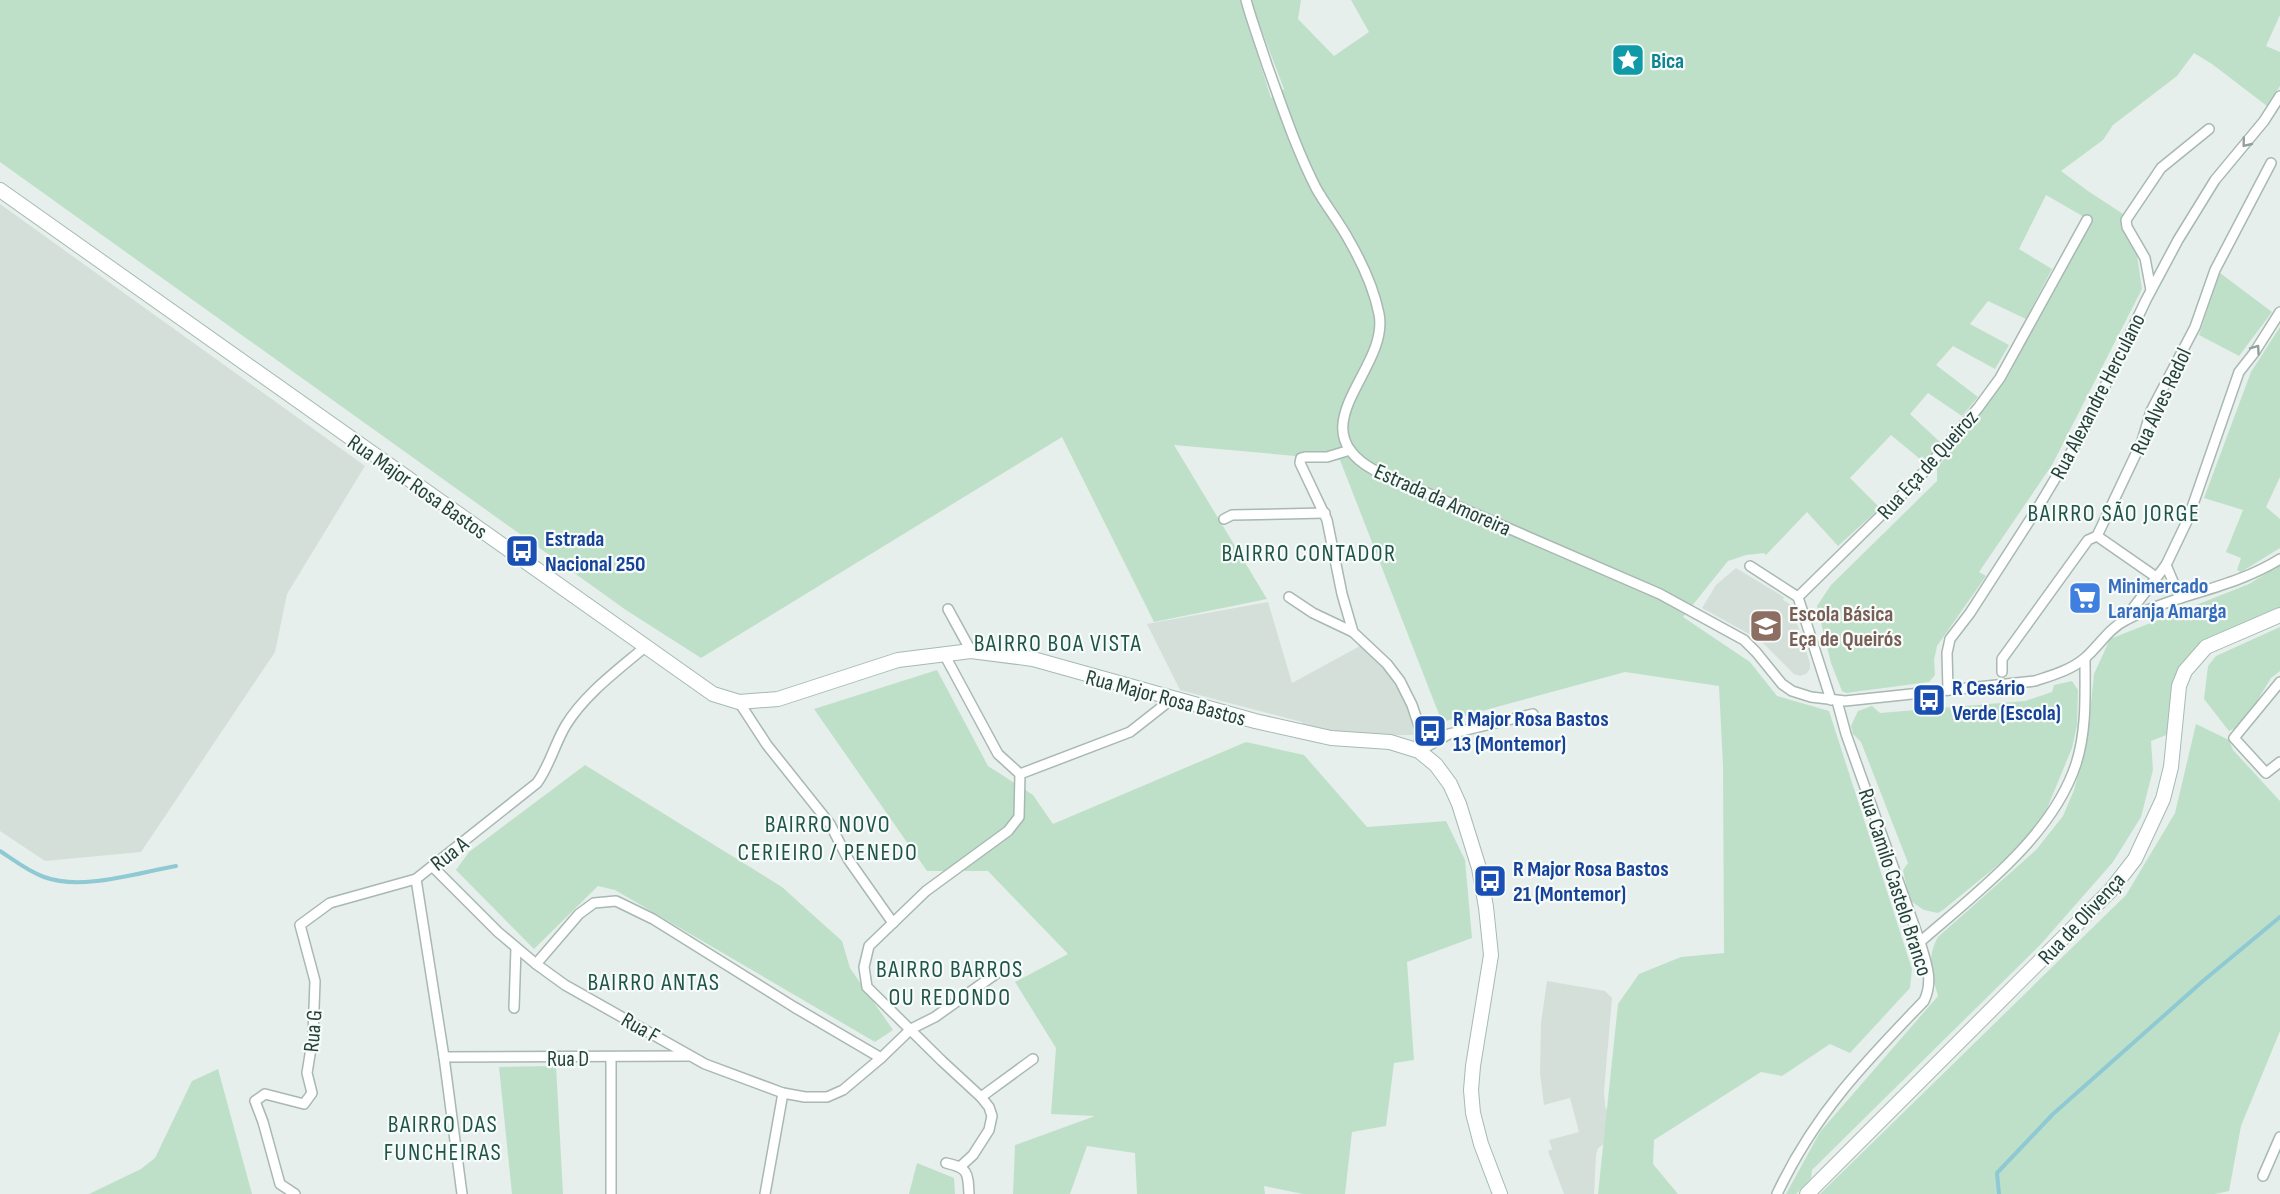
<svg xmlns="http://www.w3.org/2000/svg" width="2280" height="1194" font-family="'Sofia Sans Condensed',sans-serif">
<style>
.built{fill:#d4dfda}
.green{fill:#bfe0c8}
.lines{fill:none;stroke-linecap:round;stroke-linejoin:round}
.stream{stroke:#8ec9d4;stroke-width:4}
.street-casing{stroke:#a8b8b2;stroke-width:12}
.secondary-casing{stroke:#a4bbb3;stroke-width:16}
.street{stroke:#fff;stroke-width:9}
.secondary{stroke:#fff;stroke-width:14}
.oneway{stroke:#92a09c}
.labels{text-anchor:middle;stroke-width:4.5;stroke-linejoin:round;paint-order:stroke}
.culture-label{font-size:22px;font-weight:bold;fill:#0d838f;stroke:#f7fbf9;text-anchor:start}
.street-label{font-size:22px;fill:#24423a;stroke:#f7fbf9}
.transit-label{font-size:22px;font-weight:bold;fill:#164399;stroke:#f7fbf9;text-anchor:start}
.shop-label{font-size:22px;font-weight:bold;fill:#366cbe;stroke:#f7fbf9;text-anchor:start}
.education-label{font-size:22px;font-weight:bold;fill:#785e54;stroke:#f7fbf9;text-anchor:start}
.neighbourhood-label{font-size:24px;letter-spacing:1.5px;fill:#1f5548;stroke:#f7fbf9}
</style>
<rect width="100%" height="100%" fill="#e6efeb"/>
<g class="built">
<path d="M0,204L365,466L287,594L275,652L141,852L45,861L0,831Z"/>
<path d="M1736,568L1784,597L1783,600L1791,605L1810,663V669L1806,674L1800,676L1794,674L1760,640L1702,608L1716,585Z"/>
<path d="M1268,602L1292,683L1360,646L1385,667L1396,680L1416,732L1414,735H1378L1304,728L1302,722L1180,690L1147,624Z"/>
<path d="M1547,981L1605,991L1612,998L1604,1091L1605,1106L1613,1122L1615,1136L1598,1148L1596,1155L1594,1194H1564L1548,1151L1552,1149L1549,1140L1579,1132L1570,1098L1544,1105L1540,1073L1541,1023Z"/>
</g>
<g class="green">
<path d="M0,0H1240L1271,98L1284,89L1254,10L1252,0H1301L1298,19L1334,56L1369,32L1351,0H2280V15L2266,46L2280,52V86L2267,106L2212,64L2194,53L2177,76L2113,125L2103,140L2061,171L2088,191L2123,214L2128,240L2137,255L2142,289L2052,465L1979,572L1986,576L1937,646L1934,660L1935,675L1929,682L1846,693L1842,691L1831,663L1817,606L1831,585L1937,481V468L2007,378L2091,221L2046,195L2019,249L2052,269L2026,319L1988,301L1970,324L2009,345L1995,369L1953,346L1936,365L1978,397L1962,416L1928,393L1910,414L1942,444L1926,464L1891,435L1850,478L1880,508L1838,546L1807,512L1766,555L1764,553L1746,555L1728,561L1683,617L1750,662L1777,696L1829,711L1912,969L1910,988L1850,1053L1830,1044L1782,1076L1761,1072L1654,1140L1653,1164L1678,1194H1598L1618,1004L1639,974L1681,957L1724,953L1723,765L1719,686L1625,672L1442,722L1340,460L1174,445L1267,599L1154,622L1062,437L701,658L626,610L0,162Z"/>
<path d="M2220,273L2272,312L2239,356L2199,335Z"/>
<path d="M2280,327V477L2266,507L2280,519V548L2241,572L2237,570L2241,558L2226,552L2243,510L2204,498L2251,372Z"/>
<path d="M2280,565V610L2179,670L2169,734L2151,741L2153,770L2141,817L2113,862L2041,944L1812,1170L1811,1178L1796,1194H1786L1820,1132L1938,996C1932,974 1926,958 1938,937L2036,850L2063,816L2074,790L2087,742L2094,674L2110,639L2249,584Z"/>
<path d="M2280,627V671L2271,678L2243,724L2229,731L2204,699L2208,666L2216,656Z"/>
<path d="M937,670L988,766L1033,795L1053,824L1246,742L1304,755L1367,827L1446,821L1465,860L1472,938L1407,962L1414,1060L1394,1063L1386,1126L1352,1132L1345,1194H1303L1264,1186L1265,1194H1137L1135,1153L1087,1146L1070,1194H1013L1015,1145L1095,1116L1051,1114L1056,1048L1015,982L1068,954L988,871H927L814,709Z"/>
<path d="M2072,681L2078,690L2077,725L2072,748L2046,811L2020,847L1943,910L1938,913L1924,910L1909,900L1903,870L1908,863L1861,742L1853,734L1851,726L1858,711L1872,706L1880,713L2025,701L2052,692L2054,685Z"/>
<path d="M2196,724L2229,740L2233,750L2280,801V1031L2241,1126L2229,1191L2215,1194H1820L2126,895L2175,813Z"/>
<path d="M585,765L782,887L842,941L850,968L893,1030L875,1042L615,890L598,886L534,949L456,870L469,852Z"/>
<path d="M556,1066L563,1194H512L499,1067Z"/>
<path d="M218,1069L252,1194H89L141,1169L155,1158L192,1081Z"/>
<path d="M917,1163L954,1178L955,1194H909Z"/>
</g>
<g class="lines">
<g class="stream">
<path d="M0,851C14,860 27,871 44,877C82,891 136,873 176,866"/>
<path d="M1999,1194L1997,1173L2053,1114L2203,981L2280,917"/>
</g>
<g class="street-casing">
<g id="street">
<path d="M1246,0C1252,22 1260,43 1267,65C1282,106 1296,149 1316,188C1326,206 1340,223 1350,242C1362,263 1374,289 1379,314C1390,369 1296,427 1374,470L1660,594L1744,640L1756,652L1782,684L1792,691L1811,697L1845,701L2035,681C2053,675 2071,670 2085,658C2099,646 2109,628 2126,620C2175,594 2232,589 2280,559"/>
<path d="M2151,290L2145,258L2127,227L2126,220L2161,168L2209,129"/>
<path d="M1350,450L1327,457H1305L1301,458L1300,463L1327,520L1342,594L1353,632L1387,664L1400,681L1412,705L1420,729L1419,751"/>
<path d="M1224,519L1232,515L1325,513"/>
<path d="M2097,536L2156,577"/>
<path d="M2166,565L2180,598"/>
<path d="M1750,566L1798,597"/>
<path d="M1289,597L1313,613L1353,632"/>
<path d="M948,609L971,651"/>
<path d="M2124,620L2166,565L2188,519L2239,372L2254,353L2280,312"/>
<path d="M944,654L998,754L1020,774"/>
<path d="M2002,672V659L2088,540L2097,536L2142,441L2151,411L2195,327L2215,270L2271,163"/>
<path d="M2280,682L2234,738L2266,773L2280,762"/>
<path d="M1948,690L1947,653L1950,639L1970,613L2037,509L2083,432L2146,300L2178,240L2215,180L2264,121L2280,96"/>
<path d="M1831,700L1798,597L1916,481L1978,408L2000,378L2087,220"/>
<path d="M739,702L767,745L830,824L848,859L893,923"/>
<path d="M1419,751L1449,734L1533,714"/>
<path d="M433,867L498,932L536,964L565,985L705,1064L783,1093L805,1097H827L843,1090L881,1058"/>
<path d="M1920,942C1976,893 2052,837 2076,764C2087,730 2085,693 2085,659"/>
<path d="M536,964L579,914L594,903L616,901L653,919L794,1007L881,1058L911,1029L935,1017L997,973"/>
<path d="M514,1008L516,948"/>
<path d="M444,1057L689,1056"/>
<path d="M981,1097L1033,1059"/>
<path d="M946,1163C968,1168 968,1172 969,1194"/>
<path d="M961,1166L973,1155L989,1130L992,1116L989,1107L981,1097L942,1061L867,987L864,967L869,946L926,891L1008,831L1019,817L1020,774L1130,732L1172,699"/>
<path d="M2263,1176L2280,1137"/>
<path d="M295,1194L280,1184L263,1122L255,1101L265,1094L304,1104L312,1093L307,1073L313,1036L315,981L300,925L330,903L416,879"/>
<path d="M462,1194L444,1057L416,879L537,783C550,765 555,743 566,725C585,694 618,670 645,647"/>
<path d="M611,1194V1058"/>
<path d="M765,1194L783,1093"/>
<path d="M1777,1194C1814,1115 1864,1063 1924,1001C1934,980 1926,963 1920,942L1846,734L1837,701"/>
</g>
</g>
<g class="secondary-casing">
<g id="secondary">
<path d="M0,190L713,694L739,702L778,699L898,660L971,651L1033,659L1255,721L1331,738L1390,742L1419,751L1436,765L1450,784L1459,804L1479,868L1486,907L1491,955L1473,1066L1471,1090L1473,1113L1481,1144L1500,1194"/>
<path d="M1807,1194L2111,890L2135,859L2163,799L2171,767L2179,686L2185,671L2206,647L2280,615"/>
</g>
</g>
<use href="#street" class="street"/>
<use href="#secondary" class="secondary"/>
</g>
<defs><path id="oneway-chevron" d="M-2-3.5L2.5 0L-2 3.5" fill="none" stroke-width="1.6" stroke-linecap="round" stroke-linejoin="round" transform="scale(1.5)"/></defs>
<g class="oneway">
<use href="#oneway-chevron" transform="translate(2246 143) rotate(129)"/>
<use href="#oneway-chevron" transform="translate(2256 349) rotate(-55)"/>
</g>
<defs>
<g id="sight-square" transform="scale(1.725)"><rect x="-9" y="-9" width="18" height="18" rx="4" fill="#0f9aa8" stroke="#f7fbf9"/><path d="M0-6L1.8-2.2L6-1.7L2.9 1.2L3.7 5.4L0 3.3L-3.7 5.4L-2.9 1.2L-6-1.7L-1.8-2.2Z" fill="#fff"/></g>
<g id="bus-square" transform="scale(1.725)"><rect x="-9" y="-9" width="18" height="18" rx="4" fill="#1a4fb4" stroke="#f7fbf9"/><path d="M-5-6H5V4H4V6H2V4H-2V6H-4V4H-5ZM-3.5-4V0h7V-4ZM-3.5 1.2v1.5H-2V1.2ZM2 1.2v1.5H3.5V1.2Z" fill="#fff"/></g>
<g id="supermarket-square" transform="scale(1.725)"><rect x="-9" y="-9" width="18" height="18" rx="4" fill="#3f7fe0" stroke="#f7fbf9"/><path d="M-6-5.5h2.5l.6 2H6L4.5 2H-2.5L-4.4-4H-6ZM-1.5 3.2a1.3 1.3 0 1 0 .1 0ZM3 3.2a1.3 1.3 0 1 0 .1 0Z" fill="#fff"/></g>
<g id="school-square" transform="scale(1.725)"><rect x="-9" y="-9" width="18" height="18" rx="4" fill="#8d6e63" stroke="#f7fbf9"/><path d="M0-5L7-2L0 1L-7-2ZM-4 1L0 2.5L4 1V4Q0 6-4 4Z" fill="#fff"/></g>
</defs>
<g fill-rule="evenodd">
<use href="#sight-square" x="1628" y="60"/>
<use href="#bus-square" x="522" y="551"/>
<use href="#supermarket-square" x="2085" y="598"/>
<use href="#school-square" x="1766" y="626"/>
<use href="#bus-square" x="1929" y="700"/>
<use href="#bus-square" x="1430" y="731"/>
<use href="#bus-square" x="1490" y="881"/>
</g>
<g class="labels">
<g class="culture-label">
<text x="1651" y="68">Bica</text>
</g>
<g class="street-label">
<text transform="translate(2097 396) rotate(-63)" y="8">Rua Alexandre Herculano</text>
<text transform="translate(2160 401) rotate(-65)" y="8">Rua Alves Redol</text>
<text transform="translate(1927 464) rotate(-48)" y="8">Rua Eça de Queiroz</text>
<text transform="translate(418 486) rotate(35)" y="8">Rua Major Rosa Bastos</text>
<text transform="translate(1443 499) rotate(24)" y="8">Estrada da Amoreira</text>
<text transform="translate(1166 697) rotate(15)" y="8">Rua Major Rosa Bastos</text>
<text transform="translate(449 853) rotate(-38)" y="8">Rua A</text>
<text transform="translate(1896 882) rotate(72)" y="8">Rua Camilo Castelo Branco</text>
<text transform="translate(2081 918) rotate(-47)" y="8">Rua de Olivença</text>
<text transform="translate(641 1027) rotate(30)" y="8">Rua F</text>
<text transform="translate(312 1031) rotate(-85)" y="8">Rua G</text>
<text x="568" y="1066">Rua D</text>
</g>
<g class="transit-label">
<text x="545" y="546">Estrada<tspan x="545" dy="25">Nacional 250</tspan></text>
<text x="1952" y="695">R Cesário<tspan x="1952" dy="25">Verde (Escola)</tspan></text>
<text x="1453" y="726">R Major Rosa Bastos<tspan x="1453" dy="25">13 (Montemor)</tspan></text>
<text x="1513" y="876">R Major Rosa Bastos<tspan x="1513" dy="25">21 (Montemor)</tspan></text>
</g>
<g class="shop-label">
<text x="2108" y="593">Minimercado<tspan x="2108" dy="25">Laranja Amarga</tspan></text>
</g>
<g class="education-label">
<text x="1789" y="621">Escola Básica<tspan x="1789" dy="25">Eça de Queirós</tspan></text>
</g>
<g class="neighbourhood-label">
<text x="2114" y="521">BAIRRO SÃO JORGE</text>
<text x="1309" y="561">BAIRRO CONTADOR</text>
<text x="1058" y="651">BAIRRO BOA VISTA</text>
<text x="828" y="832">BAIRRO NOVO<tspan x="828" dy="28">CERIEIRO / PENEDO</tspan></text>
<text x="950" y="977">BAIRRO BARROS<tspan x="950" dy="28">OU REDONDO</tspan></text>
<text x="654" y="990">BAIRRO ANTAS</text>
<text x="443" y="1132">BAIRRO DAS<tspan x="443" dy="28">FUNCHEIRAS</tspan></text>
</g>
</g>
</svg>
